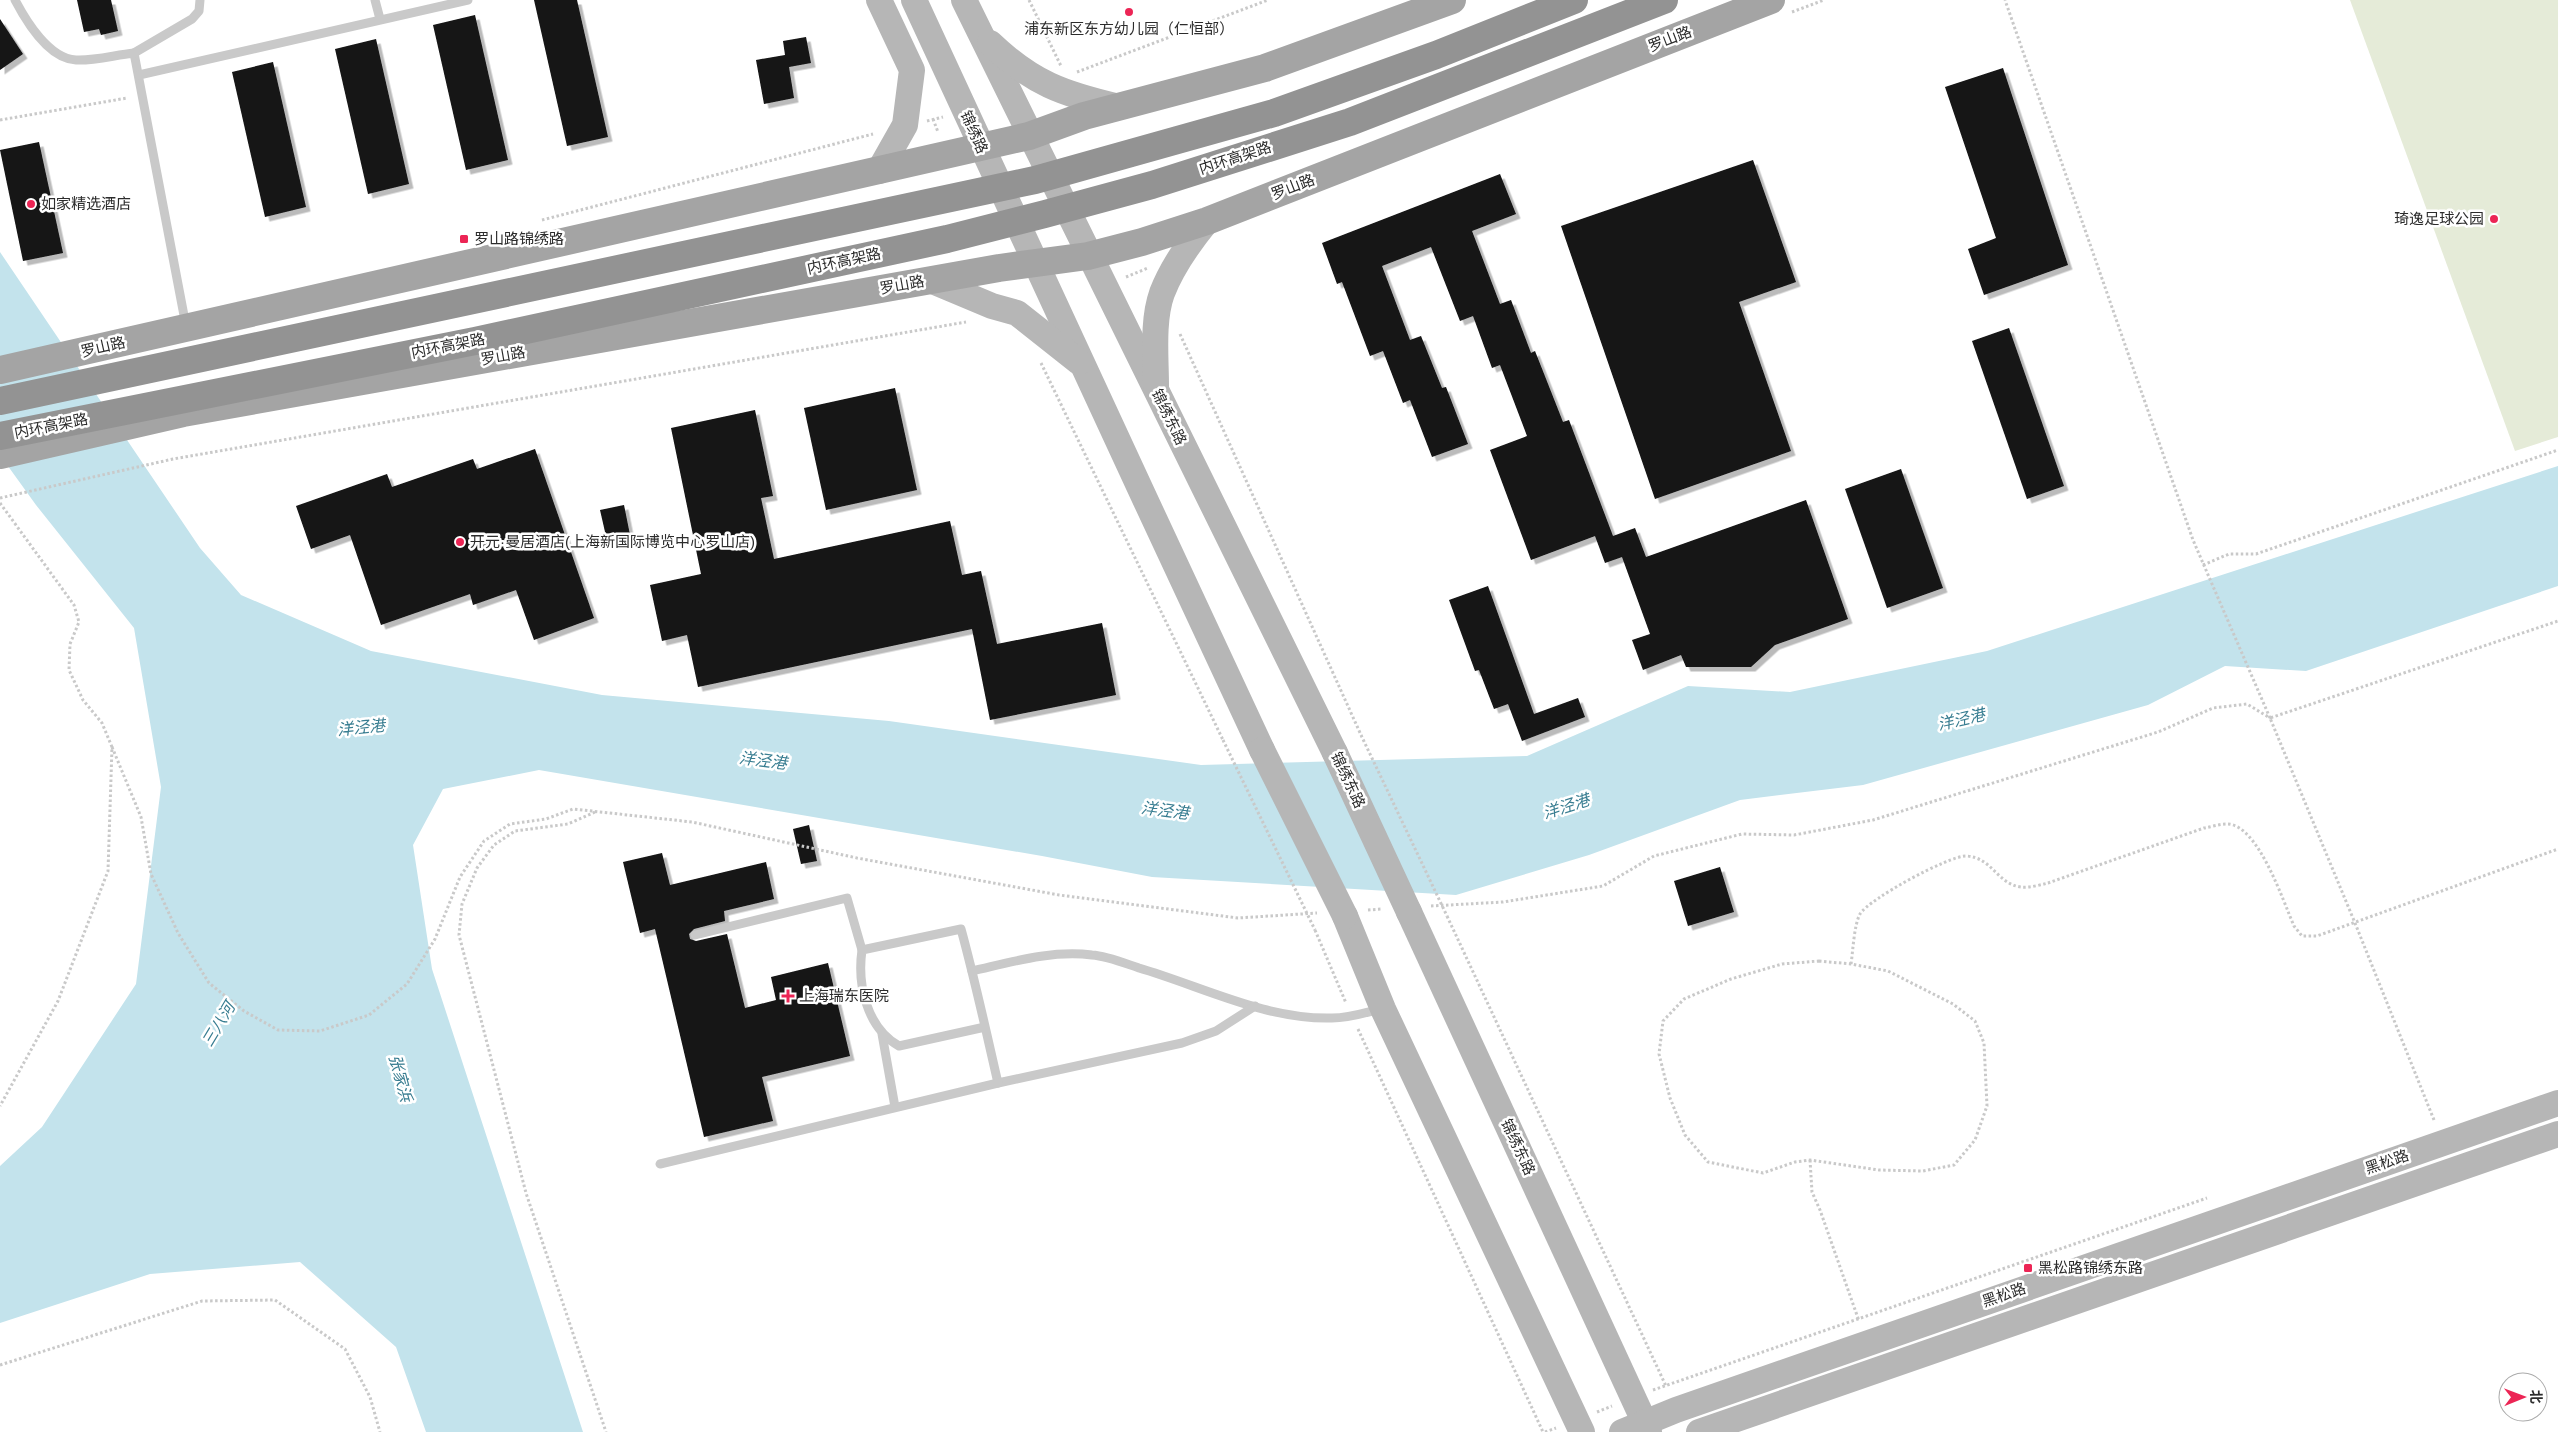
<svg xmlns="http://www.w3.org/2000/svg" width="2558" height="1432" font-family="Helvetica,'Noto Sans SC',sans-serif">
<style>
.green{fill:#e5ebd8}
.water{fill:#c3e3ec}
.building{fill:#131313;filter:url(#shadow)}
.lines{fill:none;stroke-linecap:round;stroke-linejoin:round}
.path{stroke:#c9c9c9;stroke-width:3;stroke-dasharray:2.5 2.5;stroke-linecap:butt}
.lane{stroke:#c9c9c9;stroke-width:9}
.secondary{stroke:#b6b6b6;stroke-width:26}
.primary{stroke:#a4a4a4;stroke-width:28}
.path-bridge{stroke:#c9c9c9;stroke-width:3;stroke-dasharray:2.5 2.5;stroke-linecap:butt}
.secondary-bridge{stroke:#b6b6b6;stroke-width:26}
.highway-bridge{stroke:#939393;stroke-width:28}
.poi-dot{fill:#ec2555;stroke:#fff;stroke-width:2}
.labels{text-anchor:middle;stroke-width:5;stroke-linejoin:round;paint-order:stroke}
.poi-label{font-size:15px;fill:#2c2c2c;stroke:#fff;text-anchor:start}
.street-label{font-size:15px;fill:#2c2c2c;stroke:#fff}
.water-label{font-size:16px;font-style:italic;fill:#387d91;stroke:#fff}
</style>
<defs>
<filter id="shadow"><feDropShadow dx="4.5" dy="4.5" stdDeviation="0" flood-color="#0004"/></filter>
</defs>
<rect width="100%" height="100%" fill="#fff"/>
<path class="green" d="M2350,0H2558V437L2515,451Z"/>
<path class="water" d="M0,252L200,548L241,595L371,651L602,695L889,721L1201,765L1527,756L1688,686L1790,692L1987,651L2558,466V586L2306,671L2225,666L2148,705L1863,785L1740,800L1589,855L1456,895L1152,877L1042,856L539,770L443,789L413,845L432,969L583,1432H426L396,1347L300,1262L150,1274L0,1323V1166L42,1127L136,984L161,787L134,628L36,505L0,455Z"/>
<g class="building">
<path d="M77,0H111L118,31L101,35L99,29L84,32Z"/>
<path d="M534,0H577L608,137L567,146Z"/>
<path d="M475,15L508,160L466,170L433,25Z"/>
<path d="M0,19L23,54L0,70Z"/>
<path d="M806,37L811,63L789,67L794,98L764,104L756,60L785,55L783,41Z"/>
<path d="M376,39L409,184L368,194L335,49Z"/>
<path d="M273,62L306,207L265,217L232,72Z"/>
<path d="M2003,68L2068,265L1984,295L1968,249L1996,238L1945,87Z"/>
<path d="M39,142L63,253L23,261L0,150Z"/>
<path d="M1753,160L1796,282L1739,302L1791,451L1655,499L1561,226Z"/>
<path d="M1500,174L1516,214L1472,231L1500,304L1511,300L1531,353L1535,351L1563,422L1569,420L1613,536L1635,528L1646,557L1806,500L1848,619L1775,645L1751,667H1686L1681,655L1643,670L1632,640L1650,634L1622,557L1605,563L1595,536L1531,560L1490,450L1527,436L1500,365L1492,368L1473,316L1460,321L1431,247L1382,266L1410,340L1421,336L1442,388L1446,387L1468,444L1432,457L1410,400L1403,403L1383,351L1370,356L1342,282L1337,284L1322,243Z"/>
<path d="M2009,328L2064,486L2027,499L1972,341Z"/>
<path d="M895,388L917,490L826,510L804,408Z"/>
<path d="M755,410L773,496L761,498L774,559L950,521L962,575L981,571L997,644L1102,623L1116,695L990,720L972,629L698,687L687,635L662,641L650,585L701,574L671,428Z"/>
<path d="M535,449L594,618L534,640L516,590L473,605L470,594L381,625L350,535L311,549L296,506L387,474L392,487L473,459L477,469Z"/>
<path d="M1901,469L1943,588L1887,608L1845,489Z"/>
<path d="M624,505L631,540L608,545L600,510Z"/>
<path d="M1488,586L1534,714L1578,698L1585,717L1522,741L1508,704L1494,709L1479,670L1475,671L1449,600Z"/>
<path d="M809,825L817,861L801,864L793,829Z"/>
<path d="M662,853L670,885L766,862L774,899L724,911L725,921L694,929L689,934L690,939L696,941L727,934L745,1008L776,1000L771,977L828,963L850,1056L762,1077L773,1121L704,1137L655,929L640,933L623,862Z"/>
<path d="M1720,867L1734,912L1688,926L1674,881Z"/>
</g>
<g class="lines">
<g class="path">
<path d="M1029,0L1061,66"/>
<path d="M1792,12L1824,0"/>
<path d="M1077,72L1268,0"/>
<path d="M933,119L938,132"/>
<path d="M0,120L127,98"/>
<path d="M927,121L943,117"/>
<path d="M542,220L873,134"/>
<path d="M1126,277L1148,268"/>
<path d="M1180,334L1361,735"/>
<path d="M1041,363L1223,740"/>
<path d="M0,498L173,459L966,322"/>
<path d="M0,503L74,605L79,622L70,644L69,670L83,700L102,723L112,747L108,871L58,1001L0,1106"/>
<path d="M2203,565L2229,554H2256L2558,450"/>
<path d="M112,747L141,817L151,874L178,933L209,983L244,1011L278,1030L320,1031L369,1015L407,984L435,939L460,877L484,841L510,824L546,819L573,809L692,822L857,858L1059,895L1238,918L1317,913"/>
<path d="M595,812L568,824L515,831L494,845L477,868L462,904L459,935L526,1193L606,1432"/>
<path d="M1431,906L1503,902L1603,886L1654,856L1742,834L1794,835L1873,820L2158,732L2213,708L2247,704L2270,718L2193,540L2005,0"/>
<path d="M1368,910L1382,909"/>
<path d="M1447,916L1666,1386"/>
<path d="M1315,930L1346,1003"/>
<path d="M1819,961L1851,964L1888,971L1953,1004L1975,1021L1984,1043L1987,1106L1975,1140L1954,1165L1923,1171L1879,1170L1810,1160L1795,1162L1763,1173L1708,1162L1685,1135L1670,1098L1659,1054L1663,1021L1684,999L1731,979L1782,964Z"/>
<path d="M1851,964C1853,951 1854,925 1860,914C1869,899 1948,856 1966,856C1992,857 1997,884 2021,887C2029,888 2040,885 2048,883L2204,828C2211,827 2219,824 2227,824C2258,824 2283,901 2294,926L2302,936H2317L2558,849"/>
<path d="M1358,1029L1543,1432"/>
<path d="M2434,1120L2355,923L2270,718L2558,621"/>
<path d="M1810,1160L1812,1192L1820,1210L1859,1321"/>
<path d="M0,1365L202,1301L275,1300L345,1349L370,1397L380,1432"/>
<path d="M1653,1390L2207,1198"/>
<path d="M1597,1412L1612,1406"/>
<path d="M1545,1432L1556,1428"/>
</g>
<g class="lane">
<path d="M15,0C26,21 49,59 76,60C94,61 115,55 134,53L186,326"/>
<path d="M375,0L380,19"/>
<path d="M134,53L192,19L199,11L200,0"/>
<path d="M139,75L468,0"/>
<path d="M695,935L847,898L862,950"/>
<path d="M972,971C1012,962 1051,950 1092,955C1107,956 1124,963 1139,968C1201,986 1266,1020 1332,1018C1349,1018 1364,1013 1380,1009"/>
<path d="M985,1027L899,1046C867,1028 857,985 862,950L961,929C975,980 986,1031 998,1083L1182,1043L1216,1031L1255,1006"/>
<path d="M882,1034L895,1107"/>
<path d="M660,1164L998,1083"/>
</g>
<g class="secondary">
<path d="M879,0L912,70L905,125L879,171"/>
<path d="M914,0C1028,251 1146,500 1262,750"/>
<path d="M964,0L1335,753"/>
<path d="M990,43C1032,83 1063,94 1119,107"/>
<path d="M930,280L992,306L1017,313L1079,362"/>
<path d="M1156,386C1156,357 1152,321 1162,293C1172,267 1189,243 1207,221"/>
<path d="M1409,912L1649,1432"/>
<path d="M1345,916L1383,1009L1582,1432"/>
<path d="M1622,1432L1676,1410L2558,1103"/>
<path d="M1699,1432L2558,1134"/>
</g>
<g class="primary">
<path d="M0,370L1029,136L1084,116L1265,68L1452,0"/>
<path d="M0,455L183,413L999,268L1088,256L1142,242L1207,221L1771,0"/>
</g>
<g class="path-bridge">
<path d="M1361,735L1447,916"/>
<path d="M1223,740L1315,930"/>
</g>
<g class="secondary-bridge">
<path d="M1262,750L1345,916"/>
<path d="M1335,753L1409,912"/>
</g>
<g class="highway-bridge">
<path d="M0,401L1035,180L1274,113L1436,55L1574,0"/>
<path d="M0,436L475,341L947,239L1045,214L1152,185L1350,122L1664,0"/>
</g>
</g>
<g class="poi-dot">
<circle cx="1129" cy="12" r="5"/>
<circle cx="31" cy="204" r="5"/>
<circle cx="2494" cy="219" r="5"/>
<rect x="459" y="234" width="10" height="10" rx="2.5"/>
<circle cx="460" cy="542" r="5"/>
<path d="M785.5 988.5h5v5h5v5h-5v5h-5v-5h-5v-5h5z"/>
<rect x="2023" y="1263" width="10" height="10" rx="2.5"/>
</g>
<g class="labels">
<g class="poi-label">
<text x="1129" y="34" text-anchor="middle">浦东新区东方幼儿园（仁恒部）</text>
<text x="41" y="209">如家精选酒店</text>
<text x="2484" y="224" text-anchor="end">琦逸足球公园</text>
<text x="474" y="244">罗山路锦绣路</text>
<text x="470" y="547">开元·曼居酒店(上海新国际博览中心罗山店)</text>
<text x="799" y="1001">上海瑞东医院</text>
<text x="2038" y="1273">黑松路锦绣东路</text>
</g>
<g class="street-label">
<text transform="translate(1670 39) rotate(-21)" y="5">罗山路</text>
<text transform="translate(974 132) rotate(66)" y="5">锦绣路</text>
<text transform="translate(1235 158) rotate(-18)" y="5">内环高架路</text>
<text transform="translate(1293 187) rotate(-21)" y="5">罗山路</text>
<text transform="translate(844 261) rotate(-12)" y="5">内环高架路</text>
<text transform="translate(902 285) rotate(-10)" y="5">罗山路</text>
<text transform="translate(448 346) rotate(-11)" y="5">内环高架路</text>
<text transform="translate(103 347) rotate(-13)" y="5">罗山路</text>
<text transform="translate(503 356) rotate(-10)" y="5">罗山路</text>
<text transform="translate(1169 417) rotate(64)" y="5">锦绣东路</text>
<text transform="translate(51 426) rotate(-11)" y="5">内环高架路</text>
<text transform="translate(1348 780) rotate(65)" y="5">锦绣东路</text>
<text transform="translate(1518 1147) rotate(65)" y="5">锦绣东路</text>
<text transform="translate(2387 1162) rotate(-19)" y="5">黑松路</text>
<text transform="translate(2004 1295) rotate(-19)" y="5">黑松路</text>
</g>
<g class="water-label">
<text transform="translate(1961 719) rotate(-13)" y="6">洋泾港</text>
<text transform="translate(361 727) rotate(-6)" y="6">洋泾港</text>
<text transform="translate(763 760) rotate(7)" y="6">洋泾港</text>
<text transform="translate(1566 806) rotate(-18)" y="6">洋泾港</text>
<text transform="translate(1165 810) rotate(7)" y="6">洋泾港</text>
<text transform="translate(218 1024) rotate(-59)" y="6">三八河</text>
<text transform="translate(401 1078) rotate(75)" y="6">张家浜</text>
</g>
</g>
<g transform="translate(2523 1397) rotate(89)"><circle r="24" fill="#ffffff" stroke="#ababab"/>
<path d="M0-4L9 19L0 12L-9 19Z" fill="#ec2555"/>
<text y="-8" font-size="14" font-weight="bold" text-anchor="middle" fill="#2c2c2c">北</text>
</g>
</svg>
